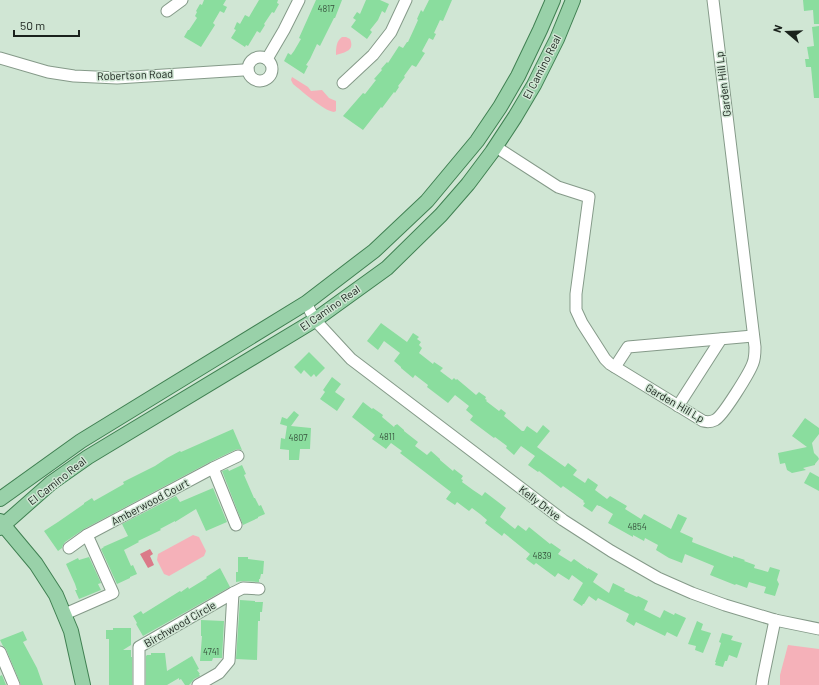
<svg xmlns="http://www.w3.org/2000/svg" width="819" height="685" font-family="Barlow,sans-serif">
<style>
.green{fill:#f5b1b9}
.water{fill:#db7a89}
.building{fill:#8add9e}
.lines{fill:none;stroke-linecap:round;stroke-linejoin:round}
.minor-casing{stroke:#859a89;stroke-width:13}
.major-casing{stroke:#408052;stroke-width:16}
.minor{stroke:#fff;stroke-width:11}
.major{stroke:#99d1a9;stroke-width:14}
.labels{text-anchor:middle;stroke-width:3;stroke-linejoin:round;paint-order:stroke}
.number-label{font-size:9px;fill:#36513c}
.street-label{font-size:11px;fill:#1a221c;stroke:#d0e6d4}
</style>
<rect width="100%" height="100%" fill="#d0e6d4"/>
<g class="green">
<path d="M342,37H346L350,39C355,51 345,52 336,55C336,49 336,41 342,37Z"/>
<path d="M292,77L308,87L311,91L322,90L329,98L336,101V111L334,112C324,111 302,91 293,84L291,80Z"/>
<path d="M193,535L199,537L206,551L204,556L169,576L164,574L157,560L158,554Z"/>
<path d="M788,645L819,649V685H780V675Z"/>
</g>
<path class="water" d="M150,549L153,554L150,556L154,565L148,568L140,554Z"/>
<g class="building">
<path d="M204,0H226L223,5L227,7L224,13L220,11L213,23L215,25L201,47L184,37L188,30H189L197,18L195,16L197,12L196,11L200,4L202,5Z"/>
<path d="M259,0H278L277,3L279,4L274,13L272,12L264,24L265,25L260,33L257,31L248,46L246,45L245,47L231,38L236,30L234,29L237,22L240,24L245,15L249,17Z"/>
<path d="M316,0H342L335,18H334L320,46L317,44L310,59L306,65L308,66L304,74L284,61L288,53L291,55L294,51L301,39L299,38Z"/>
<path d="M366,0H380L389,4L385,13L382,11L378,20L370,30L372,32L367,39L351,27L356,20L353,18L357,12L360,14Z"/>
<path d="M429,0H452L443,21L440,20L434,33L436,34L433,40L429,38L422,51L423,52L425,53L416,67L412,65L404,76L405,77L398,86L399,87L395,93L394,92L382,108L381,107L363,130L343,116L363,93L365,94L376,80L374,79L382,70L381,69L387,62L388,63L399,46L403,48L407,42H408L414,29L418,20L417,19L421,10L423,12Z"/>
<path d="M803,0H819V24H814L813,10L804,11Z"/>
<path d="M819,26V98H814L811,67H806L805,59H809L807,47L814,46L812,27Z"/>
<path d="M381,323L407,342L413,333L419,337L417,339L421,342L419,345L422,348L419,353L433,364L434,362L443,368L440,371L452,380L454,378L456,380L457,379L476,395L479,392L486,397L485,399L487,400L486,401L499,411L501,409L506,413L504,416L522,431H524L527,426L537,433L543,425L550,431L537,447L565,467L568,463L577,470L573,475L585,483L588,478L598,485L595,490L607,499L610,496L627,506L625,509L641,519L644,514L671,529L678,514L687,518L680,532L693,538L692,542L733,558V556L745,560L744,561L755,565L754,568L768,572L770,567L780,570L777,580L779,584L775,596L764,593L766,587L749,582L747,588L736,584L735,585L710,575L714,566L685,554L682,563L669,558L656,550L658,545L645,538L644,541L633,535V537L608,523L613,514L600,506H599L597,505L592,512L583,506L585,503L583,502L584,501L563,486L561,488L539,471L538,472L528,465L535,456L521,446L514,455L506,448L507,446L495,437L494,438L470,420L473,416L466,410L469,406L455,395L448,403L427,387L428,385L415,375L413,378L401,368V367L394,361L400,353L384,341L378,350L367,341Z"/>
<path d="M309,352L325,368L316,377L314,374L311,377L304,370L301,374L294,367Z"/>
<path d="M332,377L341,384L335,392L345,399L337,411L320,399L325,392L323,390Z"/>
<path d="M363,402L372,409L373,408L383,415L382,417L394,427L395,425H396L397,424L404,430V431L418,442L415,446L427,455L431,451L440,459V460L453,471L454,469L463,476L461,479L463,480L462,482L473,490L482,496L485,492L506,508L500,517L515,529L518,525L526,531L529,527L550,544L551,543L561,550L558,554L571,562L574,559L588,569V568L598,574L593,582L609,593L613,583L625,589L624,591L637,597L638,596L648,601L644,610L660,618L664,610L674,615L675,613L686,618L677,637L667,632L665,636L636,622L634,626L626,621L629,614L598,598L596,601L589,596L584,604H583L582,606L573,600L583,583L572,575L569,580L558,573L555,577L536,563L534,565L526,559L530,554L504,533L502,536L485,523L487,520L480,514L472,508L469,511L457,502L455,505L446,499L451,492L400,453L402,451L391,443L386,449L372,439L375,435L352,417Z"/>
<path d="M294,411L299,415L291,426L311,428L310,449H300L299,460H289V450L280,449L281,438L285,439L287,426L280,424L282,417L287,419Z"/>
<path d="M805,418L819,428V434L812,443L814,453L818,457L819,459L815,464V465L803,468L806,470L792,473L787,470L785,463L780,464L778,453L807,447L792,436Z"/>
<path d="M233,429L242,450L238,449L235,450L210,462L84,529L65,542L63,545L62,548L58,551L44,531L58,522L84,504V503L92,498L94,501L124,484L123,482L155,466L167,458L180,451L181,452Z"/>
<path d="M242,465L246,474L244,475L254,498H255L259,506L261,505L265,514L258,517V518L243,525L222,471L228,469L229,471Z"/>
<path d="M810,472L819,477V491L804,483Z"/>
<path d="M213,488L227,522L206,531L196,509L175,522V521L160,529L161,530L138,541L139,542L124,550L131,566L133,565L137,574L130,577V578L117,584L101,549L104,547H103L128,536L122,524L176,496L180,502Z"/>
<path d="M89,557L101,583L98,584L101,590L79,599L75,590H77L75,584L66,564L78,558L79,560Z"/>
<path d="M238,557H248V559L264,561L263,574H261L260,579H259V582L243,581L236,582V572H238Z"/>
<path d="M220,568L230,587L143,636L136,624L137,623L133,616L141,611L143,614L180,591L181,592L188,587L189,589L207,578L206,577Z"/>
<path d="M240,600L255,601V602H263L262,612H260V621H258L257,660L236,659Z"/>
<path d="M201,620L224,621L222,658H213L212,661H200L202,636H201Z"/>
<path d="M697,621L703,624L701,630L711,633L703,653L695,650L696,646L688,644Z"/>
<path d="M113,628H131V645L123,650H131V657H132V685H109V639H106V630H113Z"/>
<path d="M23,631L27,640L23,642L37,668L43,685H21L6,649L3,646L0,640Z"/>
<path d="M722,633L733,636L731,640L742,643L737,658L729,655L727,661H725L723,667L715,665L716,662H715L721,643L719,642Z"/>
<path d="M151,653H165L167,671L192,656L199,669L197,670L200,674H199L200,676L194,679L191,683L189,685H185L181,679L179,680V678L167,685H146V656L147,655H151Z"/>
<path d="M2,675L6,685H0V676Z"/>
</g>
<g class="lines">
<g class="minor-casing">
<g id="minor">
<path d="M167,11L182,0"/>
<circle cx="260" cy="69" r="12"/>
<path d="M0,58L48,72L74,76L117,78L243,70H248"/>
<path d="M267,59L284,30L299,0"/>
<path d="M343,83L373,55L391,32L406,0"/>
<path d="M496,147L558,187L589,197L576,294V310L582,323L605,359L610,364L703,421C707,422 711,422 715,420C723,416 750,372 753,363C755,358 755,353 755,347L713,0"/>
<path d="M306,303L315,320L351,359L563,520L611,551L658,578L692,593L725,605L775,620L819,629"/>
<path d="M615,367L628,347L753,336"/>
<path d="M678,406L721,339"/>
<path d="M213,468L236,525"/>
<path d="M69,548L87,535L213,468L238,456"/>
<path d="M65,614L113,593L87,535"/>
<path d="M0,652L14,685"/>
<path d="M139,685V647L233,593L243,588L259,589"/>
<path d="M198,685L219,673L229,661L233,593"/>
<path d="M762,685L763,678L775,620"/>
</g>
</g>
<g class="major-casing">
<g id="major">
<path d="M0,499L81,441L306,303L374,251L427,201L477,141L500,107L518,76L540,30L553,0"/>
<path d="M0,521L36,564L56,595L71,631L83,685"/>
<path d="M0,528L51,483L88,457L315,320L387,268L441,215L468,184L492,152L515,117L534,85L557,39L573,0"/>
</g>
</g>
<use href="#minor" class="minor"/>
<use href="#major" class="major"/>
</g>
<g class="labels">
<g class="number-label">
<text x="326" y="12">4817</text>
<text x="387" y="440">4811</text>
<text x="298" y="441">4807</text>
<text x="637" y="530">4854</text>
<text x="542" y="559">4839</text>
<text x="211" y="655">4741</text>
</g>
<g class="street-label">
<text transform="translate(542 67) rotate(-63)" y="4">El Camino Real</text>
<text transform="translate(135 75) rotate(-2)" y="4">Robertson Road</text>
<text transform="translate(723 84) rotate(-97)" y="4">Garden Hill Lp</text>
<text transform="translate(330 308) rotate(-35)" y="4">El Camino Real</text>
<text transform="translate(675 403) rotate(30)" y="4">Garden Hill Lp</text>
<text transform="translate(57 481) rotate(-38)" y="4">El Camino Real</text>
<text transform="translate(150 502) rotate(-28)" y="4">Amberwood Court</text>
<text transform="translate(540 503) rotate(37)" y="4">Kelly Drive</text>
<text transform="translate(180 624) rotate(-30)" y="4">Birchwood Circle</text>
</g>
</g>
<g transform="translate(787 32) rotate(289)" stroke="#d0e6d4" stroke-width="3" paint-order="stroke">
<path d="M0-3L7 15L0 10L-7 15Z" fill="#1a221c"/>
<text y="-6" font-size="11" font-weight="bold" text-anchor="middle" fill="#1a221c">N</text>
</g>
<path d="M14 30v6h65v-6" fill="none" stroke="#1a221c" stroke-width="2"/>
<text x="20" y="30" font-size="12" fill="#1a221c" stroke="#d0e6d4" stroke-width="3" paint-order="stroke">50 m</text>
</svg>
